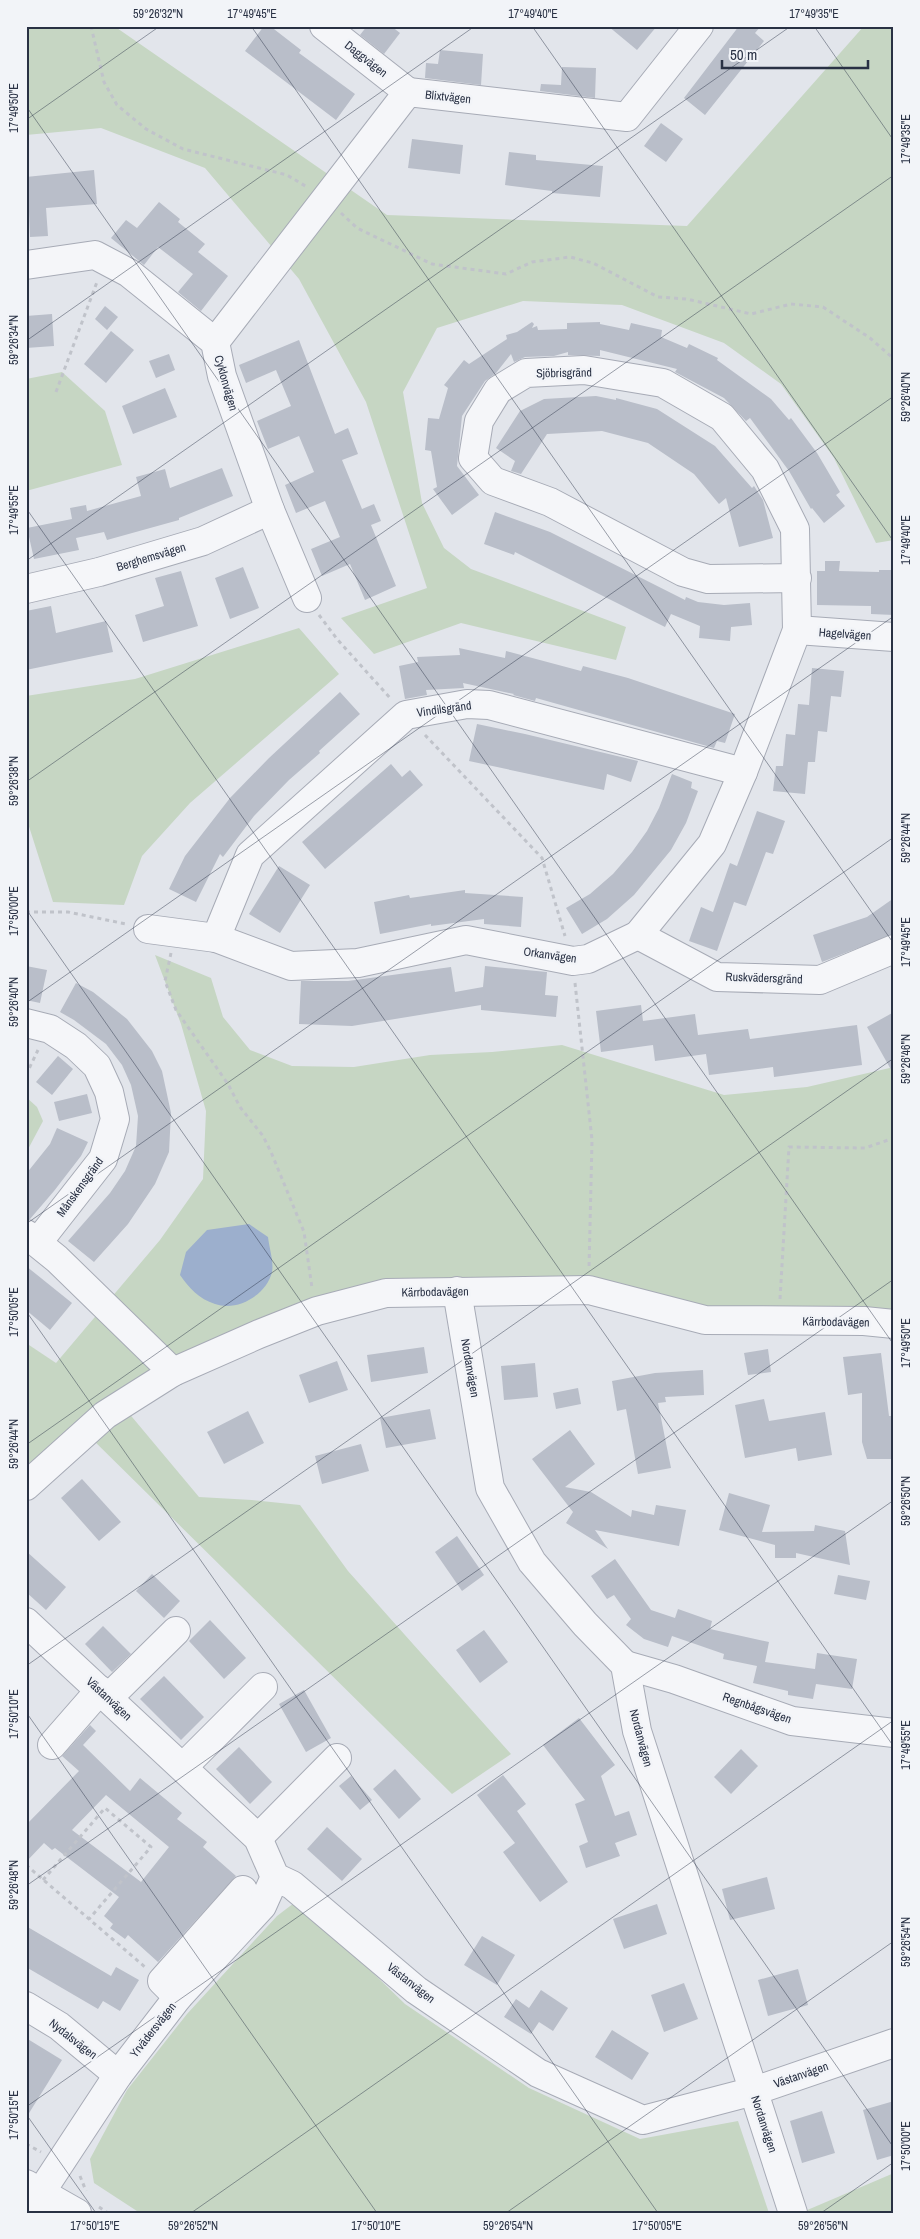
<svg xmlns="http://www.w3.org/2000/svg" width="920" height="2239" font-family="'Archivo Narrow',sans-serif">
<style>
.green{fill:#c6d6c3}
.water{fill:#9cafcd}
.building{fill:#b9bec9;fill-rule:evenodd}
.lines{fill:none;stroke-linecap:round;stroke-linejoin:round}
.minor-casing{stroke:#a7abb6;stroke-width:30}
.path{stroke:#c0c3ca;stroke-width:3;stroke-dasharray:4 4;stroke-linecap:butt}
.minor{stroke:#f5f6f9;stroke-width:28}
.ticks{fill:none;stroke:#293144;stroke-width:1;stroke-opacity:0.45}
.labels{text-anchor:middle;stroke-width:5;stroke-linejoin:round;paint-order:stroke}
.street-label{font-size:12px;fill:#293144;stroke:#f2f4f8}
.neatline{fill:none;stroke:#293144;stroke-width:2}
.ticks-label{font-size:12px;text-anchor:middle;fill:#293144}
</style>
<rect width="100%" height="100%" fill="#e2e5eb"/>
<g class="green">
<path d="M26,26H114L387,215L687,226L864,26H894V540L876,543L834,458L781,384L724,343L622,305L523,301L437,328L403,392L422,503L444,548L471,569L626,627L616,660L461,623L374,654L341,618L427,588L366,402L299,279L205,168L101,128L26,135Z"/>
<path d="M62,372L105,411L122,465L26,491V379Z"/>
<path d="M299,628L339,674L190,803L142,856L124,905L53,902L26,817V696L135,679Z"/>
<path d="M155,955L211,978L223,1017L250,1050L292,1066L354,1067L430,1055L492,1052L562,1045L724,1095L807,1087L894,1067V1324L778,1321L589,1290L386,1293L122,1405L199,1497L252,1500L300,1505L348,1571L511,1754L452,1794L86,1433L37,1476L26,1466V1343L56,1363L160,1240L203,1179L206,1111L181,1024Z"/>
<path d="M26,1097L37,1107L43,1121L26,1153Z"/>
<path d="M298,1900L405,2004L529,2088L640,2139L738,2121L769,2213H140L94,2183L90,2159L127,2090L187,2014L277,1916Z"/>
<path d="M894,2173V2213H805V2211Z"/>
</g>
<path class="water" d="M249,1224L268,1237C269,1247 274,1262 272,1272C267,1294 238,1312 215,1304C199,1299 189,1288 180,1275L186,1252L207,1230Z"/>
<g class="building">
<path d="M264,26H270L301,50L299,53L355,94L336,120L245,51Z"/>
<path d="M367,26H391L400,33L384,54L360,35Z"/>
<path d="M608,26H657L637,50Z"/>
<path d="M739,26H761L755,33L764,41L705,115L684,98Z"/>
<path d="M440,50L483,54L481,85L425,78L426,63L438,64Z"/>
<path d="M562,67L596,68L595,98L540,91L541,84L561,85Z"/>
<path d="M661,123L683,139L666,162L644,146Z"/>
<path d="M412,139L463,145L460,174L408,168Z"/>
<path d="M509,152L536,155V160L603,166L600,197L552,193V191L505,185Z"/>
<path d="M94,170L97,204L46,208L48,236L30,237L29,212L26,213V177Z"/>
<path d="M159,202L180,219L178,222L205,244L198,252L228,276L201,311L178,292L193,274L158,247L144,265L111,238L126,220L137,228Z"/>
<path d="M105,306L118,317L107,330L95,319Z"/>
<path d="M52,314L54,346L26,348V316Z"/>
<path d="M532,322L534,324L532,328L537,326L538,330L567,329V323L600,322V324L629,330L631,323L662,330L661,337L687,348L689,344L718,358L717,360L771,399L789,420L791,418L817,453L840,492L836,495L845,506L824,523L812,508L811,509L789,471L750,418L746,421L724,398L675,372L677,369L600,350V356L568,355V352L554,356L525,357L514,362L511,354L496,373L485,381L462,416L457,466L479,495L452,515L433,489L437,487L431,451L425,450L428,418L439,419L448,388L444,385L464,360L469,364L507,339L506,335L517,332Z"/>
<path d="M111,331L134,350L106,383L84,364Z"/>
<path d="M299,340L335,434L348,428L358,454L342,460L362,509L374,504L381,521L371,525L396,586L365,600L350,564L322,576L311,549L340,537L325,501L296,513L285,485L314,472L299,436L268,449L257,421L291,406L276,370L246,383L239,365Z"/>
<path d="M169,354L175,370L156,378L149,361Z"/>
<path d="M165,388L177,417L133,434L122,406Z"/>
<path d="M596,396L616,400V398L657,409L715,446L752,488L754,486L763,500L773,538L739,547L726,498L719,504L694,474L648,443L602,431L547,434L521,474L511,471L515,461L496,448L520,411L544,399Z"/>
<path d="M222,468L233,496L179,518V520L107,540L104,532L76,538L79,550L34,559L27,528L72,519L70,508L86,505L87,511L141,496L136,477L165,469L170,488Z"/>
<path d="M495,512L550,532L685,600L686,597L698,602L724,605L750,603L752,625L731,627L730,641L699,638L700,626L671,614L665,627L515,552L514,555L484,544Z"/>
<path d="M825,561H840L839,571L879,572V570H893L894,615L871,614V606L817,605V571H825Z"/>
<path d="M243,567L259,608L230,619L215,578Z"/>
<path d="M181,571L198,626L143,642L135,615L164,606L155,578Z"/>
<path d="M51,606L56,633L106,621L113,652L26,670V611Z"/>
<path d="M459,648L505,658L506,651L581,671L583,666L628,678L735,714L725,743L717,741L714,748L536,698L535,701L513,695L514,694L463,683L464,688L426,690L427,695L405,699L399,666L418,662L417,657L460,655Z"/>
<path d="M812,668L844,671L841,697L831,696L827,732L818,731L815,762H808L805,794L773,791L776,766H783L786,734L795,735L798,704L809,705Z"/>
<path d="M340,692L360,714L319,751L320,753L289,780L254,816L223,857L220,854L196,902L169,889L185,856L230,798L269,758Z"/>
<path d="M477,724L525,734L638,761L631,782L607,774L604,790L469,761Z"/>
<path d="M391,764L402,777L410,770L423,785L325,869L302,842Z"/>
<path d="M672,774L692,782L691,788L698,791L686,823L671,850L634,895L607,919L582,934L566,908L590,894L613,874L632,852L647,831L659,808Z"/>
<path d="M757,811L785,821L773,854L766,852L746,906L734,902L717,951L689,941L701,907L713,912L730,863L737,866Z"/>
<path d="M279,866L310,885L280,933L249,914Z"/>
<path d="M465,890V893L523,897L521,927L484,924V919L431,926V924L380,934L374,902L409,895L410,898Z"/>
<path d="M894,898V934L822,962L813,935L867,917Z"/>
<path d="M26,966L47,970L40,1003L26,1000Z"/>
<path d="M485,966L547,972L545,995L558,996L556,1017L481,1010V1005L352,1026L299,1024L301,981H348L451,967L455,992L483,987Z"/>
<path d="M76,983L93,992L127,1019L152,1051L162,1071L171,1113L169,1152L155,1184L128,1224L94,1262L68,1241L110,1193L125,1171L136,1146L138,1116L131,1085L122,1065L106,1044L74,1020L60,1012Z"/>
<path d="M641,1005L643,1021L695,1014L698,1035L748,1029L750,1039L857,1025L862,1065L774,1077L773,1067L709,1075L706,1054L655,1061L653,1045L601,1052L596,1011Z"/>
<path d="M894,1012V1075L867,1027Z"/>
<path d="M58,1056L73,1069L52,1095L36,1082Z"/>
<path d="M87,1094L92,1113L59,1121L54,1102Z"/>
<path d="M57,1128L88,1142L81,1156L54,1191L30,1219H26V1174L50,1144Z"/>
<path d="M26,1266L72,1303L50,1330L26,1310Z"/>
<path d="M424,1347L428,1373L371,1382L367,1355Z"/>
<path d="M768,1349L771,1372L748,1375L744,1353Z"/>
<path d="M881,1353L889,1416H894V1459H867L862,1442V1393L848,1395L843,1357Z"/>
<path d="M337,1361L348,1390L309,1403L299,1375Z"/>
<path d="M535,1363L538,1397L504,1400L501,1366Z"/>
<path d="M703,1370L704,1395L665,1397L666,1402L658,1403L671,1468L638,1474L626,1409L617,1411L612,1381L655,1373Z"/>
<path d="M578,1388L581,1404L556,1409L553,1393Z"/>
<path d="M764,1399L769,1421L825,1412L832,1455L798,1461L796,1448L745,1458L735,1405Z"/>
<path d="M430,1409L436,1439L386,1448L380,1418Z"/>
<path d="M248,1411L264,1443L224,1464L207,1432Z"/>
<path d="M570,1430L595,1464L565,1487L591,1492L631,1517L632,1510L654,1515L656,1505L686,1510L679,1546L595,1530L608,1549L566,1523L573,1512L532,1459Z"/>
<path d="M361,1444L369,1471L322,1484L315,1456Z"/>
<path d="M82,1479L121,1522L99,1541L61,1498Z"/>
<path d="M729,1493L770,1505L762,1532L814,1531L815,1525L845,1531L850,1565L796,1553V1558H775V1545L719,1530Z"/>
<path d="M457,1536L484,1575L462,1591L435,1552Z"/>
<path d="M26,1551L66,1587L46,1610L26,1592Z"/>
<path d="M615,1559L651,1610L675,1618L678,1609L712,1621L710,1629L769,1642L765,1662L815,1669L817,1653L857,1659L852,1689L816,1684L813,1699L788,1695V1691L753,1683L757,1666L723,1659L724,1654L672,1636L668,1647L644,1639L626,1625L631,1619L614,1595L607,1599L591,1576Z"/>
<path d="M152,1574L180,1601L164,1618L136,1591Z"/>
<path d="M838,1575L870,1581L866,1600L834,1594Z"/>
<path d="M210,1620L246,1658L224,1679L189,1641Z"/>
<path d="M103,1626L131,1654L112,1672L85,1644Z"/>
<path d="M484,1630L508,1662L480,1683L456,1650Z"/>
<path d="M164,1676L204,1717L181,1740L140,1699Z"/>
<path d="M304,1690L331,1738L306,1752L279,1704Z"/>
<path d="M579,1718L615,1765L601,1776L615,1816L629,1811L637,1835L615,1843L620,1856L586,1868L579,1846L588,1842L575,1804L585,1800L543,1745Z"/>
<path d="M90,1725L96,1731L83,1745L130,1791L140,1778L182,1813L177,1819L207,1842L203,1847L236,1876L158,1962L128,1935L125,1939L110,1928L113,1924L104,1916L119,1897L55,1848L52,1850L44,1843L26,1862V1825L79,1771L62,1756ZM106,1795L169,1847L141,1882L72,1830Z"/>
<path d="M239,1747L272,1782L250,1804L216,1769Z"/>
<path d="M741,1749L758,1766L731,1794L714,1777Z"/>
<path d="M395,1769L421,1799L399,1819L373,1789Z"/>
<path d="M503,1775L526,1804L517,1811L568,1882L540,1902L503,1852L515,1843L477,1795Z"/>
<path d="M351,1776L372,1800L360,1810L339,1786Z"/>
<path d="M327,1827L362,1859L342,1881L307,1849Z"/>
<path d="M767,1877L775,1909L730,1920L722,1889Z"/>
<path d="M657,1904L667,1934L624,1949L613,1919Z"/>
<path d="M26,1926L111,1976L116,1967L139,1980L120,2011L103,2001L98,2009L26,1967Z"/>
<path d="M482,1936L515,1955L497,1985L464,1965Z"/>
<path d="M798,1969L808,2005L768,2016L758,1980Z"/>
<path d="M684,1983L698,2019L664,2032L651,1995Z"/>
<path d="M541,1990L568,2008L553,2031L539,2022L531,2034L504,2017L516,1999L529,2008Z"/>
<path d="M612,2030L649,2053L632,2080L595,2057Z"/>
<path d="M26,2038L62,2060L26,2118Z"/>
<path d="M894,2101V2155L877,2160L863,2110Z"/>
<path d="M822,2111L835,2153L802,2163L790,2121Z"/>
</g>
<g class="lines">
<g class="minor-casing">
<g id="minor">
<path d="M324,26L408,92"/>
<path d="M26,265L95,255L129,273L215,342L222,376L270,510L307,598"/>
<path d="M215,342L408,92L627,117L699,26"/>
<path d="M26,589L99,572L203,541L270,510"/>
<path d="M797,630L894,637"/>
<path d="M148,929L216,938L291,966L358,963L466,940L573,961L588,959L638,935L712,844L743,772L797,630L795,529L765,469L722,417L663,383L584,370L526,373L498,390L479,421L473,458L493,481L550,502L683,572L708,579L797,578"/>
<path d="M638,935L717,977L820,980L894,949"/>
<path d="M216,938L250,855L406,715L467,704L489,705L743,772"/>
<path d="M26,1023L50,1029L76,1046L97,1066L109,1092L115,1119L103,1159L38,1242"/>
<path d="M26,1234L57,1259L173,1372"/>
<path d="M457,1291L490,1488L532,1562L585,1624L625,1665L637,1731L793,2213"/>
<path d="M26,1486L105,1415L173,1372L259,1334L317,1311L386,1293L589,1290L705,1320L864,1321L894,1324"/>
<path d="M26,1622L258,1838L275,1877L292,1885L416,1990L538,2073L643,2120L754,2091L894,2043"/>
<path d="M625,1665L674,1679L792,1721L894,1733"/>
<path d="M108,1698L176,1631"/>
<path d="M52,1745L100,1690"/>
<path d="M183,1767L263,1687"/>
<path d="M258,1838L337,1758"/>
<path d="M178,1997L162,1981L243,1890"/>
<path d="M26,2006L59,2026L118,2075"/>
<path d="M26,2184L77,2213"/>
<path d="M35,2213L41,2192L118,2075L178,1997L262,1906L275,1877"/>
</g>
</g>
<g class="path">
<path d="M91,26L104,82L117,105L146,129L183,149L287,175L307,187"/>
<path d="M341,213L357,228L432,264L506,274L532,262L570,257L593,263L658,297L687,299L751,314L791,304L823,307L870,338L894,359"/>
<path d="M56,392L97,282"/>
<path d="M319,615L337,639L391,699"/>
<path d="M425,735L542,858L565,936"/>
<path d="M26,912H68L126,924"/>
<path d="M171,953L165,981L176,1010L228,1084L240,1107L263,1136L271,1152L304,1232L312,1288"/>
<path d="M575,983L592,1140L589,1269"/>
<path d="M26,1075L38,1050"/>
<path d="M780,1299L789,1147L865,1148L894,1138"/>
<path d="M26,1865L145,1967"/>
<path d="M43,1880L105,1808L151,1847L89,1919"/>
<path d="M26,2144L41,2152"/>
<path d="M80,2176L86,2191"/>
<path d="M99,2207L108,2213"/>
</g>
<use href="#minor" class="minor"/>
</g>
<path class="ticks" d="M251,26L894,944M532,26L894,542M814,26L894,141M26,106L894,1345M26,120L160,26M26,341L475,26M26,508L894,1747M26,561L791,26M26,782L894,175M26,909L894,2148M26,1003L894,396M26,1224L894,616M26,1311L658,2213M26,1445L894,837M26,1666L894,1058M26,1712L377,2213M26,1886L894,1279M26,2107L894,1500M26,2114L96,2213M191,2213L894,1720M506,2213L894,1941M821,2213L894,2162"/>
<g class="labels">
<g class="street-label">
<text transform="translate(366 59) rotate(38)" y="4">Daggvägen</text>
<text transform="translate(448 97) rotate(6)" y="4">Blixtvägen</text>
<text transform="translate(564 373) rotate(-1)" y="4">Sjöbrisgränd</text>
<text transform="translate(226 383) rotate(74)" y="4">Cyklonvägen</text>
<text transform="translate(151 557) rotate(-17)" y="4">Berghemsvägen</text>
<text transform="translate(845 634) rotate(4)" y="4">Hagelvägen</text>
<text transform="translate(444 709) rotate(-8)" y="4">Vindilsgränd</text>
<text transform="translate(550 955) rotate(8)" y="4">Orkanvägen</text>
<text transform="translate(764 978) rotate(2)" y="4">Ruskvädersgränd</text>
<text transform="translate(80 1187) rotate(-54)" y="4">Månskensgränd</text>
<text transform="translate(435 1292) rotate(-1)" y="4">Kärrbodavägen</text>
<text transform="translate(836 1322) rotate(1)" y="4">Kärrbodavägen</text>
<text transform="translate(470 1368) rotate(80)" y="4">Nordanvägen</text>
<text transform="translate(109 1699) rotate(43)" y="4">Västanvägen</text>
<text transform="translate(757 1708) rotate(19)" y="4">Regnbågsvägen</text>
<text transform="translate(641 1738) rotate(75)" y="4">Nordanvägen</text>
<text transform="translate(411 1983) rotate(38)" y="4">Västanvägen</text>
<text transform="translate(153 2030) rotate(-52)" y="4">Yrvädersvägen</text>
<text transform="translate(73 2039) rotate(38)" y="4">Nydalsvägen</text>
<text transform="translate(801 2075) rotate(-19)" y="4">Västanvägen</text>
<text transform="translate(764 2124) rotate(72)" y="4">Nordanvägen</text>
</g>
</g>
<rect width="920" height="2239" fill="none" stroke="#f2f4f8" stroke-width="55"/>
<path d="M722 60v8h146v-8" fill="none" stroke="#293144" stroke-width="2.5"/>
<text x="730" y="60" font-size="15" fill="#293144" stroke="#f2f4f8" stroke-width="4" paint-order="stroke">50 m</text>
<rect x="28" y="28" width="864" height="2184" class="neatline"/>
<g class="ticks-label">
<text x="158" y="18">59°26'32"N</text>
<text x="252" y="18">17°49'45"E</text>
<text x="533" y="18">17°49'40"E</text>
<text x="814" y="18">17°49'35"E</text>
<text transform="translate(14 108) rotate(-90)" y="4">17°49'50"E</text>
<text transform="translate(906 139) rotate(-90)" y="4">17°49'35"E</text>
<text transform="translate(14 340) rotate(-90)" y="4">59°26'34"N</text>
<text transform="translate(906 397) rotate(-90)" y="4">59°26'40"N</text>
<text transform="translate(14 510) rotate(-90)" y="4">17°49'55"E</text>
<text transform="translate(906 540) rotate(-90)" y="4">17°49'40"E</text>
<text transform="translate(14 781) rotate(-90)" y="4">59°26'38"N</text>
<text transform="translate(906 838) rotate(-90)" y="4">59°26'44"N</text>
<text transform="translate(14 911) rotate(-90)" y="4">17°50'00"E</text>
<text transform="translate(906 942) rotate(-90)" y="4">17°49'45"E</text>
<text transform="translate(14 1002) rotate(-90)" y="4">59°26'40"N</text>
<text transform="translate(906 1059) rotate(-90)" y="4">59°26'46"N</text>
<text transform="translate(14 1312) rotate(-90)" y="4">17°50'05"E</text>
<text transform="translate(906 1343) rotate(-90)" y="4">17°49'50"E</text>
<text transform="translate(14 1444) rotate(-90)" y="4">59°26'44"N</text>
<text transform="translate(906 1501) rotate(-90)" y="4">59°26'50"N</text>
<text transform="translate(14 1714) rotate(-90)" y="4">17°50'10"E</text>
<text transform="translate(906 1745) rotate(-90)" y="4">17°49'55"E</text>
<text transform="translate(14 1885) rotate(-90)" y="4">59°26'48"N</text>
<text transform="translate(906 1942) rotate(-90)" y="4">59°26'54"N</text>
<text transform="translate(14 2115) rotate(-90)" y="4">17°50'15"E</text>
<text transform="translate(906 2146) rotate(-90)" y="4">17°50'00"E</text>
<text x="95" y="2230">17°50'15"E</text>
<text x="193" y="2230">59°26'52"N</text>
<text x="376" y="2230">17°50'10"E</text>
<text x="508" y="2230">59°26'54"N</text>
<text x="657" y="2230">17°50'05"E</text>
<text x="823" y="2230">59°26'56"N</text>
</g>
</svg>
